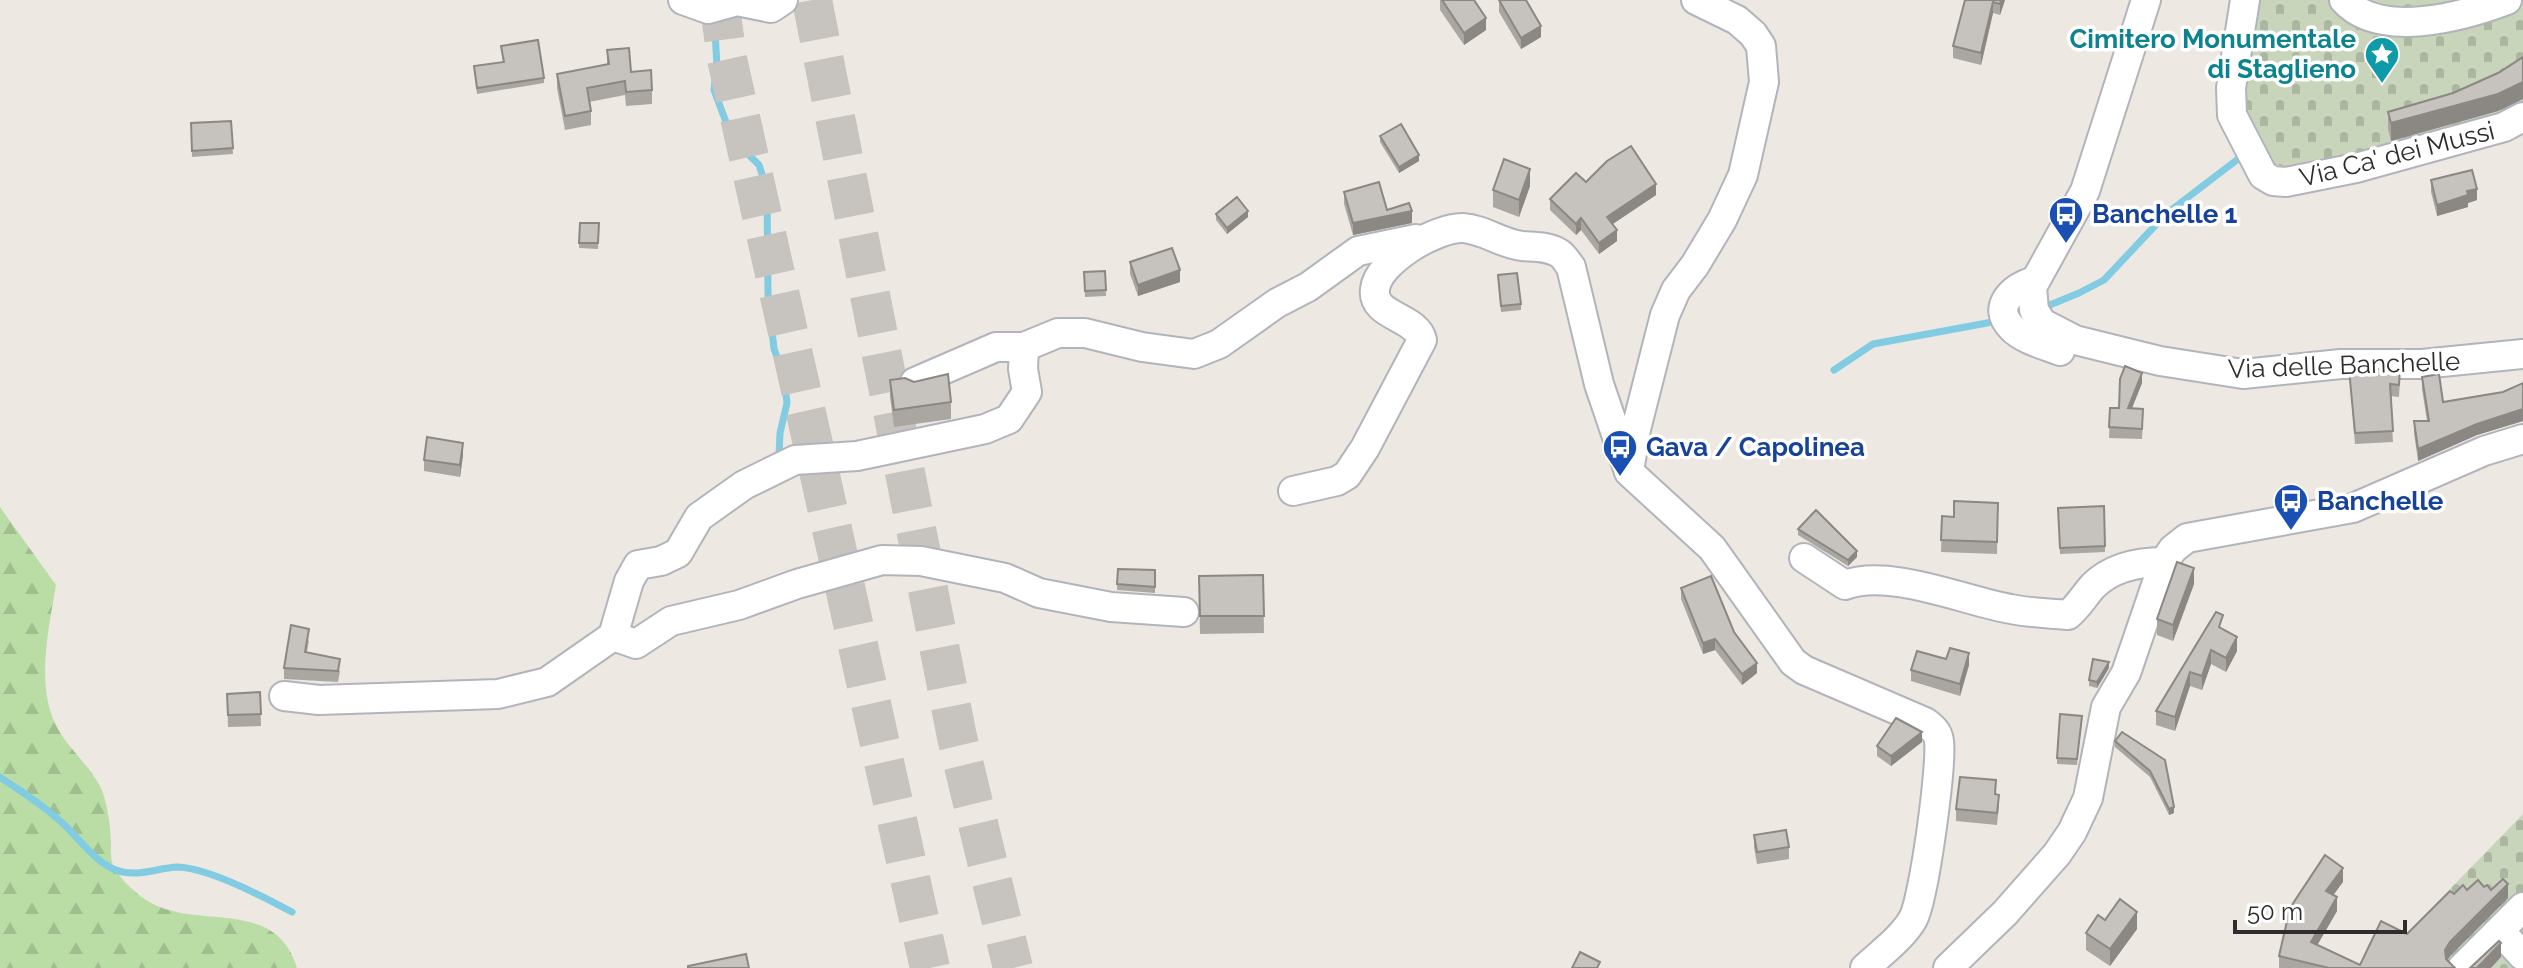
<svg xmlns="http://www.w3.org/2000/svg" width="2523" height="968" font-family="Raleway,sans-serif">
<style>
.forest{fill:url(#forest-firs)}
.cemetery{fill:url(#cemetery-stones)}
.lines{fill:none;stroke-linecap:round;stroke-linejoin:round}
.stream{stroke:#81cce2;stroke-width:7}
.highway-tunnel{stroke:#c7c3be;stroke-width:40;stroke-dasharray:40 20;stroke-linecap:butt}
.minor-casing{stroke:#b2b4bc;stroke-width:32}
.minor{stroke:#fff;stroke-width:28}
.wall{fill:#aaa7a3}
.shaded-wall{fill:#8b8884}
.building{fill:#c6c2bd;stroke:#8b8884;stroke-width:2}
.labels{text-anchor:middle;stroke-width:7;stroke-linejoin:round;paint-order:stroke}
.culture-label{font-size:26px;font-weight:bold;fill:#0d838f;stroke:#fff;text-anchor:end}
.street-label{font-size:26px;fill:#2d2d2d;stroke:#fff}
.transit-label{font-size:26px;font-weight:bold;fill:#164399;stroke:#fff;text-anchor:start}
</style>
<defs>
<pattern id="forest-firs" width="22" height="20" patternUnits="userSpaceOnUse" patternTransform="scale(2)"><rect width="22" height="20" fill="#badda5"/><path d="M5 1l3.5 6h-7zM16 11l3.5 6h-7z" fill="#a0be8e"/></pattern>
<pattern id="cemetery-stones" width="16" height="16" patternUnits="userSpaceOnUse" patternTransform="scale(2)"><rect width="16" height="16" fill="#c8d5bb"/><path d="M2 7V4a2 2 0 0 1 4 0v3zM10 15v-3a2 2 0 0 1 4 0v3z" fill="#acb7a1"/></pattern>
</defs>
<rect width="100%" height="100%" fill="#ede8e2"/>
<path class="forest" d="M0,507L56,585C49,627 36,683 55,723C66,748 93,767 103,793C108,809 110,824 111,841C111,848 110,858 113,865C119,878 134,892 146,900C195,932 275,895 297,968H0Z"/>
<g class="cemetery">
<path d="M2255,0H2523V106L2460,131L2290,169L2273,163L2250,133L2238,98Z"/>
<path d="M2523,814V968H2396L2418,922Z"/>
</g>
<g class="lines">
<g class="stream">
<path d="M714,14L717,66L714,90L732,138L759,165L767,189L768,294L774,349L783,372L787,403L780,433L779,456"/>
<path d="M2040,309L2079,293L2104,280L2166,214L2242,156"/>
<path d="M1834,370L1873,344L1998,321"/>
<path d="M0,777C20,791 42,804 60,821C78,836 93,861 116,870C136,878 157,868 177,867C206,867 266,898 292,912"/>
</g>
<g class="highway-tunnel">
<path d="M719,0L727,59L930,968"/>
<path d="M812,0L957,737L1013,968"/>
</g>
<g class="minor-casing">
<g id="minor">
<path d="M683,0L708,9L737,1L771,8L783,0"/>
<path d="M2146,0L2085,191L2032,287L2034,310L2042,323L2075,340L2160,361L2243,374L2341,364H2422L2523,354"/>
<path d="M2245,0L2231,88L2232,115L2263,175L2273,181L2286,182L2356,168L2504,127L2523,117"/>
<path d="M2344,0C2380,40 2465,16 2507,0"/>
<path d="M2035,281C2014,287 1990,306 2012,328C2024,340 2045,345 2060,351"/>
<path d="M915,382L996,347H1024L1058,333H1085L1142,347L1194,354L1219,344L1277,303L1308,287L1358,251L1416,239"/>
<path d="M1629,471L1636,429L1665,315L1676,290L1695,265L1722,220L1743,175L1764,82L1761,46L1753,34L1737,20L1696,0"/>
<path d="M1293,491L1337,481L1347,475L1365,448L1422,340C1417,316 1371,317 1375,289C1378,261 1437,227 1463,228C1483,229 1502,244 1522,246C1535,247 1547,246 1559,253C1564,256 1567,262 1571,267L1599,384L1629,472L1712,548L1793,662L1804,670L1925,722C1932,727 1938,732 1939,741C1942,766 1924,899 1913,919C1902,938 1881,953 1865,968"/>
<path d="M1804,558L1845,585C1889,568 1965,601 2011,609C2029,613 2049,613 2068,615C2078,607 2084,596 2093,586C2112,567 2138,562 2164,562"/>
<path d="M613,636L636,644L671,621L739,605L797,584L882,560L921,561L1005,578L1039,593L1111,607L1184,612"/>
<path d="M284,696L319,700L498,694L547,682L613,636L629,581L638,565L661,561L678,553L699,517L744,485L795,460L857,456L985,429L1009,419L1027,392L1023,369L1024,347"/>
<path d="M2500,931L2522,955"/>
<path d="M1948,968L2005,913L2057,854L2072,832L2088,798L2106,707L2126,673L2164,562L2173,549L2187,538L2353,508L2484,451L2523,439"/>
<path d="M2462,968L2523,907"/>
</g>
</g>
<use href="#minor" class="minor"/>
</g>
<g class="wall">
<path d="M1440,0H1474L1486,30L1464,45L1440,10Z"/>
<path d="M1499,0L1541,37L1521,49L1499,12Z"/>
<path d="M1965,0H2005L2000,15L1993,13L1981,65L1953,58V46Z"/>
<path d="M501,46L544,78V83L477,94L474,66L503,62Z"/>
<path d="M607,50L652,90V104L626,106L625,95L589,102L591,111V125L565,130L557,88V74L607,65Z"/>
<path d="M2523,57V99L2498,111L2391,141L2388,129V112L2453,93L2498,73Z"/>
<path d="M231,121L233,154L192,157L191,123Z"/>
<path d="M1380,136L1419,161L1399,173L1380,142Z"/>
<path d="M2431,180L2477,200L2468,203V207L2437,216L2431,192Z"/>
<path d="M1586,182L1656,195L1612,224L1617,241L1599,254L1581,230L1576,235L1550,210V199Z"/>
<path d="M1530,186L1519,217L1493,207V190Z"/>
<path d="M1344,192L1387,210L1412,223L1353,235L1344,204Z"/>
<path d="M1216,214L1248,217L1227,234L1216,220Z"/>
<path d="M580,223H599L598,249L579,248Z"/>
<path d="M1130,262L1180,282L1138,296L1130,274Z"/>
<path d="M1105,271L1106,296L1085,297L1084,272Z"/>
<path d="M1498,281L1521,304V310L1501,312Z"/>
<path d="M2349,369L2400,381L2399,397L2390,396L2393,442L2355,444Z"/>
<path d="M2422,377L2443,402L2503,392L2523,383V421L2477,435L2418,461L2414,433V421H2427L2422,389Z"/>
<path d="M890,380L914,382L951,402V419L894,427L890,397Z"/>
<path d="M2142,383L2132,408L2143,420L2142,439L2109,438L2110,408H2119Z"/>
<path d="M463,455L460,477L424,471V460Z"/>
<path d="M1998,503L1997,554L1941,552L1942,516L1954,517Z"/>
<path d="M2104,506L2105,552L2060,554L2058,508Z"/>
<path d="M1798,529L1857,557L1848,566L1798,535Z"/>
<path d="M1118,569L1155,570V593L1117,590Z"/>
<path d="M1263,575L1264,633L1200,634L1199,576Z"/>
<path d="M2194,584L2173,641L2157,635V619Z"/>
<path d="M1681,588L1734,632L1757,673L1742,685L1715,650L1703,654L1681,599Z"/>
<path d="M2223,629L2237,651L2226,672L2211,664L2202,690L2190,686L2175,731L2156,725V711Z"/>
<path d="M309,640L307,652L340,671L338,682L284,679V668Z"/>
<path d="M1969,665L1960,696L1911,681V670Z"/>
<path d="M2109,668L2097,688L2089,686V680Z"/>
<path d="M260,692L261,726L228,727L227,694Z"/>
<path d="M2082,721L2077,765L2057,764V758Z"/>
<path d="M2115,741L2165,760L2174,813L2169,815L2150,777L2115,747Z"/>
<path d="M1922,742L1891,766L1877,756V746Z"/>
<path d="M1996,795L1999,806L1997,825L1956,821V809Z"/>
<path d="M1754,835L1789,847V859L1757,864L1754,847Z"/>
<path d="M2343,882L2333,895L2337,911L2317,945L2360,965L2407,934L2454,894L2467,890L2484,887L2508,898L2450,956L2447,961L2455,968H2279V956Z"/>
<path d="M2105,920L2137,929L2110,966L2086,950V933Z"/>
</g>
<g class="shaded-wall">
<path d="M2001,0H2005L2000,15V4Z"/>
<path d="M1993,2V13L1981,65V53Z"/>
<path d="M1486,18V30L1464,45V33Z"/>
<path d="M1541,26V37L1521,49V38Z"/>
<path d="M2523,82V99L2498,111L2391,141V123Z"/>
<path d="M1419,155V161L1399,173V167Z"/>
<path d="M1530,169V186L1519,217V200Z"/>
<path d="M1656,184V195L1607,228V217Z"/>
<path d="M2477,189V200L2468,203V207L2437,216V205L2467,191Z"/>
<path d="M1248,211V217L1227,234V228Z"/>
<path d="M1412,211V223L1353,235V223Z"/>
<path d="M1581,218V230L1576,235V224Z"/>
<path d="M1617,230V241L1599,254V243Z"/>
<path d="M1180,270V282L1138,296V285Z"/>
<path d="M2142,373V383L2128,418V408Z"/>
<path d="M2523,409V421L2477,435L2418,461V449L2477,424Z"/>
<path d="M463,443V455L460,477V465Z"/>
<path d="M1857,551V557L1848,566V560Z"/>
<path d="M2194,568V584L2173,641V625Z"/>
<path d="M2237,637V651L2226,672V658Z"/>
<path d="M1715,639V650L1703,654V643Z"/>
<path d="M2211,650V664L2202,690V676Z"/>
<path d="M1969,653V665L1960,696V684Z"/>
<path d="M2109,662V668L2097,688V682Z"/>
<path d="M1757,663V673L1742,685V674Z"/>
<path d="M2190,672V686L2175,731V717Z"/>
<path d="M1922,732V742L1891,766V756Z"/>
<path d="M2174,807V813L2169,815V809Z"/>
<path d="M2343,868V882L2326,905V891Z"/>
<path d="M2508,884V898L2450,956L2445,964V950L2450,942Z"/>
<path d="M2337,897V911L2311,956V942Z"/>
<path d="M2137,912V929L2110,966V949Z"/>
<path d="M2501,943V957L2491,968H2477Z"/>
</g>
<g class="building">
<path d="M1442,0H1474L1486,18L1464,33Z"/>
<path d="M1499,0H1526L1541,26L1521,38Z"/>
<path d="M1965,0H2001L2000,4L1993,2L1981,53L1953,46Z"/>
<path d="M538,40L544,78L477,88L474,66L504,62L501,46Z"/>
<path d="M629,48L631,72L651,70L652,90L626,92L625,81L587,88L591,111L565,116L557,74L609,64L607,50Z"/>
<path d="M2523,57V82L2521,83L2498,94L2391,123L2388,112L2453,93L2498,73Z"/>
<path d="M231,121L233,148L192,151L191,123Z"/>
<path d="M1401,124L1419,155L1399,167L1380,136Z"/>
<path d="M1631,146L1656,184L1607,217L1617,230L1599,243L1581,218L1576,224L1550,199L1576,173L1586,182L1607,161Z"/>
<path d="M1504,159L1530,169L1519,200L1493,190Z"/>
<path d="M2472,170L2477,189L2467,191L2468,195L2437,205L2431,180Z"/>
<path d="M1379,182L1387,210L1409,203L1412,211L1353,223L1344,192Z"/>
<path d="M1237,197L1248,211L1227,228L1216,214Z"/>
<path d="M580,223H599L598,243H579Z"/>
<path d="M1172,248L1180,270L1138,285L1130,262Z"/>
<path d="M1105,271L1106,290L1085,291L1084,272Z"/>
<path d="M1517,273L1521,304L1501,306L1498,275Z"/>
<path d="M2125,366L2142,373L2128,408L2143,409L2142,429L2109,427L2110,408H2119L2120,379Z"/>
<path d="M2349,369H2400L2399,385L2390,384L2393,431L2355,433Z"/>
<path d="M948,374L951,402L894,410L890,380L905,378L914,382Z"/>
<path d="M2439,374L2443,402L2503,392L2523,383V409L2477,424L2418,449L2414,421H2429L2422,377Z"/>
<path d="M427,437L463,443L460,465L424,460Z"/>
<path d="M1954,501L1998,503L1997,542L1941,540L1942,516L1954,517Z"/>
<path d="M2104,506L2105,546L2060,548L2058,508Z"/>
<path d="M1816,510L1857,551L1848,560L1798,529Z"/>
<path d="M2177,562L2194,568L2173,625L2157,619Z"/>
<path d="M1118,569L1155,570V587L1117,584Z"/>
<path d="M1263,575L1264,616H1200L1199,576Z"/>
<path d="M1711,576L1734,632L1757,663L1742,674L1715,639L1703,643L1681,588Z"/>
<path d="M2216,612L2223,615L2219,627L2237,637L2226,658L2211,650L2202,676L2190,672L2175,717L2156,711Z"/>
<path d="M291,625L309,629L305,652L340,659L338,671L284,668Z"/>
<path d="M1950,648L1969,653L1960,684L1911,670L1917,651L1946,659Z"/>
<path d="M2093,659L2109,662L2097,682L2089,680Z"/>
<path d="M260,692L261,714L228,715L227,694Z"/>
<path d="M2060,714L2082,716L2077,759L2057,758Z"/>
<path d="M1896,718L1922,732L1891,756L1877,746Z"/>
<path d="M2122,732L2165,760L2174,807L2169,809L2150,771L2115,741Z"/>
<path d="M1960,777L1996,780L1995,794L1999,795L1997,813L1956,809Z"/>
<path d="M1786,830L1789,847L1757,852L1754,835Z"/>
<path d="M2325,855L2343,868L2326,891L2337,897L2311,942L2360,965L2381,921L2407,934L2450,891L2454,894L2463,885L2467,890L2478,880L2484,887L2487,885L2491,890L2503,879L2508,884L2450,942L2445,950L2446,959L2455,968H2329L2279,956L2290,908Z"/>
<path d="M2120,899L2137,912L2110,949L2086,933L2098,915L2105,920Z"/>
<path d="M2499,941L2501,943L2477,968H2470Z"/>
<path d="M1580,952L1600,962L1597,968H1572Z"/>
<path d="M746,954L749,968H688V966Z"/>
</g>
<defs>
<g id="sight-pin" transform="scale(1.8)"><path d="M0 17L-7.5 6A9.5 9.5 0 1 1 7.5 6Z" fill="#0f9aa8" stroke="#fff"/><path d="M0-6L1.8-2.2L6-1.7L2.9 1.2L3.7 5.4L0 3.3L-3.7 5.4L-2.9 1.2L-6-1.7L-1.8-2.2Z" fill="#fff"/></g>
<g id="bus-pin" transform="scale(1.8)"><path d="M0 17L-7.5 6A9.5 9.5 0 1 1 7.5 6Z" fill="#1a4fb4" stroke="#fff"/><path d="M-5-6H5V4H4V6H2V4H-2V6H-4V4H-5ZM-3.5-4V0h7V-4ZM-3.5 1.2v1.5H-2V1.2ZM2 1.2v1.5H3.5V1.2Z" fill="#fff"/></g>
</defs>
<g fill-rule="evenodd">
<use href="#sight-pin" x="2382" y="54"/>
<use href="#bus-pin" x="2066" y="214"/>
<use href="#bus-pin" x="1620" y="447"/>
<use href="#bus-pin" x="2291" y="501"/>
</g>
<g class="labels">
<g class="culture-label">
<text x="2356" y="48">Cimitero Monumentale<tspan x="2356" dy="30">di Staglieno</tspan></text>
</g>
<g class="street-label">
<text transform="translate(2397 154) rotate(-14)" y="9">Via Ca' dei Mussi</text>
<text transform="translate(2344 365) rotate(-2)" y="9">Via delle Banchelle</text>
</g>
<g class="transit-label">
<text x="2092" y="223">Banchelle 1</text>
<text x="1646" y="456">Gava / Capolinea</text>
<text x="2317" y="510">Banchelle</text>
</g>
</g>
<path d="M2235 920v12h170v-12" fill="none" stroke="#2d2d2d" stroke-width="4"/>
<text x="2247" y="920" font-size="24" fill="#2d2d2d" stroke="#ffffff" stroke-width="6" paint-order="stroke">50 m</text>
</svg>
